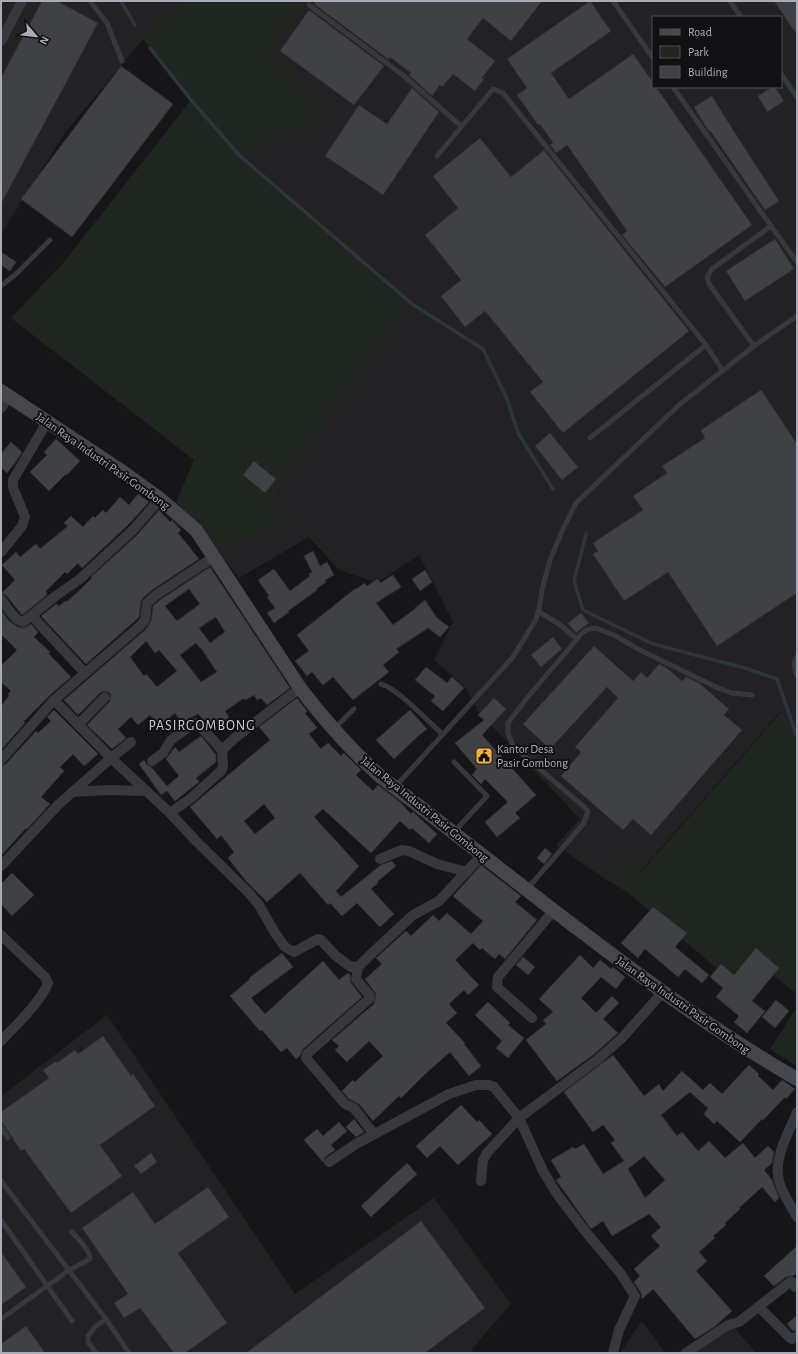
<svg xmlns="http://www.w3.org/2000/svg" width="798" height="1354" font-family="'Alegreya Sans',sans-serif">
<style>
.built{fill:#222225;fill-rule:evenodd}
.green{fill:#1e261f}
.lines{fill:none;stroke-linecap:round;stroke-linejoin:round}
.stream{stroke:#2c353c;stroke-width:3.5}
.building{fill:#404145;stroke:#303034;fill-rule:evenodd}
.lane{stroke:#37383d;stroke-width:5}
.street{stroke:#37383d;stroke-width:10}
.secondary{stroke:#45474d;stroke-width:14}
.labels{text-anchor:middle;stroke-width:4;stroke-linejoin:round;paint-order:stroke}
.street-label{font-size:12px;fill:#a8adb8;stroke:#111113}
.poi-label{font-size:12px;fill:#a8adb8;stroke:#111113;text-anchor:start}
.quarter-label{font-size:14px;letter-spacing:1px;fill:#c9ccd4;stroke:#111113}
</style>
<rect width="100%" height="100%" fill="#161618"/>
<g class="built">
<path d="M1,1H182L143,39L64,134L1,234Z"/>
<path d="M304,1H797V737L781,711L640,872L626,860L602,877L556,845L580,819L478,711L465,687L434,660L453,622L419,555L377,583L339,570L309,537L239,578L215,549L265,535L292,517L270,502L412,304L240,156L337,115L267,53L308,5ZM653,17H781V87H653Z"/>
<path d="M107,1015L295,1294L434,1198L511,1304L471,1350L474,1353H1V1096Z"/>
<path d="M728,1320L756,1353H677Z"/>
<path d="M642,1321L665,1353H620Z"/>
</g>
<g class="green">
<path d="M182,1H304L309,5L268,53L338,115L240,157L412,304L270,502L292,517L265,535L215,549L176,502L194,460L11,318L64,262L191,100L143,39Z"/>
<path d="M782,711L797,737V994L750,957L729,979L626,891L602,877L626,860L641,872Z"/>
<path d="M797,1007V1063L795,1065L770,1049Z"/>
</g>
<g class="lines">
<g class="stream">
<path d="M121,1L135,25"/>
<path d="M150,48L191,100L240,156L412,304L483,349L507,399L518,433L553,489"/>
<path d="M586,534L574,581L583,610L653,644L745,668L777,679L797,737"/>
</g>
</g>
<g class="building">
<path d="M42,1H57L98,23L1,204V78Z"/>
<path d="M316,1H542L511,41L483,18L467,39L495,61L482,78L484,79L475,91L453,74L442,87L440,85L432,96L409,75L411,73L390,57L388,59L314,4Z"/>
<path d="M590,1L611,31L551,73L569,99L633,54L653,82V87H656L752,225L665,287L622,235L627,231L567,145L556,153L550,145L553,143L540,124L538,125L517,95L527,88L507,59Z"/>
<path d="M774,1H797V35Z"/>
<path d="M309,10L384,66L354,105L280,51Z"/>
<path d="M121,66L173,104L72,237L21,199Z"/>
<path d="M772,87H775L784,101L767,112L758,96Z"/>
<path d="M412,88L439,112L383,195L325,156L359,105L387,124Z"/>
<path d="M712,96L728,122L779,201L765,210L711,132H710L706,127L694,107Z"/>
<path d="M480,138L511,177L544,150L689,331L563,433L530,392L543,382L485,311L465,327L441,296L461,280L425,235L458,208L433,176Z"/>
<path d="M775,239L794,269L745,301L726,271Z"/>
<path d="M1,252L16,262L10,271L1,265Z"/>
<path d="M761,390L797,444V593L717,646L668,572L624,601L593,554L598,551L593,543L643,510L633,496L667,473L662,466L705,438L701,430Z"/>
<path d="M550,433L578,467L562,480L535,446Z"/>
<path d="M56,439L80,461L67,475L66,474L49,491L30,472L47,455L44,452Z"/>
<path d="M11,442L22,452L15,463L7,473L1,467V454Z"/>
<path d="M254,461L276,479L265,493L243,475Z"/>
<path d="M138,494L149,502L128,525L82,568L78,563L67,574L65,572L46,591L47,595L22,615L6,595L2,593L15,580L2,565L16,552L20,557L36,544L40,549L68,526L64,523L71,516L83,527L93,516L95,518L103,510L106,513L120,497L129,505Z"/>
<path d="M159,510L170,522L172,520L181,530L178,533L199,559L152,590L143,598L141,602L139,617L136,620L86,664L41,616L56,604L59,606L65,601L66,602L79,591L92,578L91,577L137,535Z"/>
<path d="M313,551L320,566L327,562L334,575L325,580L326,582L316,589L317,590L288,611L289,612L274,623L267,613L275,608L267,597L269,596L258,580L274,569L290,591L310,576L309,574L312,572L304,556Z"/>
<path d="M210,567L290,688L267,705L261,698L257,700L254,695L245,700L244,698L225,711L229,717L213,730L198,714L190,718L182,724L175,713L159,726L150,715L138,725L131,717L118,729L126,738L112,749L87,725L110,701L111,696L110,693L106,691L101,692L78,715L64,700L146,629L151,621L153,606L160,600ZM189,589L200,604L177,621L165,606ZM216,617L225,632L210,643L199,628ZM146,641L155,653L159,650L177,671L157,687L146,674L144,676L130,657ZM196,643L200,648H201L217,672L201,682L180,655Z"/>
<path d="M425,570L432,582L420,591L412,579Z"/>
<path d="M393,575L401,587L376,603L393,625L415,609V608L425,600L437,618L449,627L440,637L428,628L396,649L399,652L383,665L389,672L353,700L333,677L323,685L312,672L307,676L295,661L309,651L297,635L356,588L357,589L364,583L367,586L378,579L380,583Z"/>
<path d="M1,610L9,621L18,627L24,628L31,624L38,632L34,637L50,652L48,653L71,677L50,695L24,721L25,723L1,750V706L9,696L8,694L11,691L1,682V666L17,650L1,634Z"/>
<path d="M581,613L589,623L576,633L568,623Z"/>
<path d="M553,637L562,649L541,667L531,655Z"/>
<path d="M594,646L633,681L641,672L647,678L659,664L667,668L682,681L686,677L699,683L729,709L724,715L742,730L651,835L633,819L623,830L561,776L581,752L575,747L618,698L607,687L550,749L523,724Z"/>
<path d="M426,667L447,683L452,677L464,688L443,711L431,701L435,696L415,680Z"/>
<path d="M297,698L307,711L305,713L317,728L309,734L321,749L328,743L341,756L344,753L361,770L356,775L373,791L378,785L400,802L411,814L413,812L437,834L429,843L412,828L410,830L400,821L371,853L323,809L314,817L359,866L336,891L341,897L381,865L392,861L396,866L377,882L378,883L371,889L394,914L380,927L357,903L342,916L330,903L328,905L300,873L267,902L246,881L228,858L234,852L221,835L217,839L190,807L270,740L259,727ZM264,804L275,818L255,834L244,821Z"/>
<path d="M494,698L506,709L482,735L536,795L515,813L520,818L497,837L485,822L508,802L485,779L481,784L472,775L477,769L455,743L484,720L478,715Z"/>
<path d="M54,710L98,754L84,766L73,754L60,767L64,771L41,797L50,804L27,829L26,828L1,856V766L6,764L36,731L38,733L51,721L47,717Z"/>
<path d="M410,710L427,729L418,736L394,759L376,740Z"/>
<path d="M201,736L216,755V762L196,778L199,782L175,801L167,791L161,795L139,764L144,760L147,765L151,767L167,786L179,776L166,759L175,747L179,752Z"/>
<path d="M545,848L552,854L544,864L537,858Z"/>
<path d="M481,865L521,896L515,902L537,920L505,959L499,954L495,959L482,948L480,950L473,943L455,960L479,985L468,995L464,990L449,1004L457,1013L446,1023L465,1043L464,1044L481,1066L469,1076L450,1052L423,1076L401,1098L399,1096L373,1121L359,1104L349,1099L342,1091L353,1080L355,1082L383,1056L369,1041L347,1062L335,1050L339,1046L332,1040L374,1004L376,994L365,979L382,964L376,958L406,931L411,936L433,915L439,921L447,913L471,934L483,921L453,896Z"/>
<path d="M12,873L34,895L12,916L1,904V884Z"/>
<path d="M653,907L687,933L675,947L709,975L702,983L685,969L678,977L645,949L638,958L621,943Z"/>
<path d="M756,948L779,968L752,1001L765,1011L747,1033L734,1022L739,1016L716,997L723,988L710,977L721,964L734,975Z"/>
<path d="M282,953L293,967L251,998L265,1014L323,961L339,980L348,973L350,975L351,983L362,997L303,1049L300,1056L296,1059L287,1048L281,1052L262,1030L260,1031L230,996L250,979L249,978Z"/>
<path d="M580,955L593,968L600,960L611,969L613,967L625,977L616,989L601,977L581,998L596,1013L612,996L619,1003L603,1019L618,1033L593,1055L557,1081L526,1040L546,1024L543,1020L553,1012L539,999Z"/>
<path d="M523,957L535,967L528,975L516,965Z"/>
<path d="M776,1000L789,1011L775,1028L762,1017Z"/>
<path d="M488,1002L510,1023L508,1025L524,1038L508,1058L496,1048L502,1041L475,1015Z"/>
<path d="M103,1036L131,1076L133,1074L155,1106L100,1145L122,1176L71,1213L24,1149L21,1151L4,1125L1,1123V1112L49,1078L43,1070L56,1061L57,1063L75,1050L78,1054Z"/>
<path d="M613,1055L644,1096L659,1084L663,1091L682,1071L703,1090L710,1083L722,1094L749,1065L759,1074L758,1076L773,1090L782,1080L795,1089L786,1099L785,1097L763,1120L762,1119L740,1142L717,1121L714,1124L704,1114L708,1108L690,1092L661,1115L677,1136L682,1132L698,1151L709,1141L725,1158L743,1143L755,1158L768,1146L774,1152L772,1163L764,1170L772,1180L779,1198L775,1202L762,1187L739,1208L740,1209L725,1223L726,1225L713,1236L715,1238L699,1252L707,1261L696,1271L732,1311L714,1327L695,1339L653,1289L642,1299L641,1293L634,1282L640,1276L634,1269L660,1246L651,1236L661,1227L649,1214L612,1236L603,1221L591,1229L556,1180L561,1177L551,1160L573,1147L575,1149L584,1144L603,1174L624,1161L611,1143L615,1140L603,1125L593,1132L564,1092ZM644,1156L665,1180L645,1198L628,1169Z"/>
<path d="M461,1105L477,1122L479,1120L492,1134L458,1165L440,1146L427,1158L416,1146Z"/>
<path d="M354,1119L364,1132L356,1137L346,1127Z"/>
<path d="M339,1122L347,1131L331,1145L335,1150L325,1157L323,1162L304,1140L317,1129L323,1136Z"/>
<path d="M151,1153L157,1162L141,1174L134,1166Z"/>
<path d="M407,1163L417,1174L371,1217L361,1206Z"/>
<path d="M208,1187L229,1217L178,1253L227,1323L185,1353H174L140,1308L124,1318L114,1303L128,1294L82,1228L133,1192L155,1224Z"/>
<path d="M421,1221L485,1308L425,1353H246Z"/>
<path d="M797,1246V1273L793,1276L786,1277L774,1286L764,1276Z"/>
<path d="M1,1252L26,1287L1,1305Z"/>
<path d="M797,1315V1330L793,1331L787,1324Z"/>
<path d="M26,1326L45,1353H1V1344Z"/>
</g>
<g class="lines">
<g class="lane">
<path d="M90,1L107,23L122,61"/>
<path d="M613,1L653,58"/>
<path d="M730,1L741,17"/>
<path d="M309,5L404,76L461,126"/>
<path d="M781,74L797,97"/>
<path d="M673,87L771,226L712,269L707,277L709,284L754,346"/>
<path d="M437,156L493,89L503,93L706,345L723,371"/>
<path d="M771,226L797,262"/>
<path d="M1,286L17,273L50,240"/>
<path d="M590,438L706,345"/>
<path d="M539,612L559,624L577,639"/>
<path d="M797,656C793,664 794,668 797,676"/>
<path d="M381,684C397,688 429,722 442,734"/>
<path d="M334,729L354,709"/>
<path d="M395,787L513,657L535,621L539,610L542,590L550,560L563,529L576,503L679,405L754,346L797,316"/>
<path d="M454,832L487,796L454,762"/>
<path d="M528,888L584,823L588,811L583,806L513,746L508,733V723L527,698L583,632L589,629L596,628L616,636L638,649L718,688L732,693L752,695"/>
<path d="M1,1127L8,1138"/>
<path d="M1,1181L106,1319L129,1353"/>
<path d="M1,1220L72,1321"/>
<path d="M1,1319L68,1271L90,1259C90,1250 78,1239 72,1232"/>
<path d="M96,1353L88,1342V1336L95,1327L106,1319"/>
</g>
<g class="street">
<path d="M1,41L22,1"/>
<path d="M1,408L9,396"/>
<path d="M1,552L22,526L25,517L14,490L13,486V480L47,422"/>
<path d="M1,599C6,606 15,621 23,622L57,595L80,579L133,530L160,499"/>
<path d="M32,616L85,673"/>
<path d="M54,700L141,625L145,620L147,603L156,595L214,557"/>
<path d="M78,725L105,697"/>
<path d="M1,760L54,700L111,758L170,813L196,841L249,893L259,905L275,933L285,947L294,952L318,939L321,940L336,956L351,967L359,966L369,956L413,915L439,901L482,855"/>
<path d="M152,761L163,753L171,740L194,723L199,725L222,750"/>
<path d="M72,792L108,790L145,791"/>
<path d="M170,813L191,798L221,771L223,767L222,750L236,737L300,688"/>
<path d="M380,859L402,850L409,851L437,864L467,872"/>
<path d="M1,866L58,805L111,758L131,742"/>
<path d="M1,935L45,977L48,983C41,1002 15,1026 1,1041"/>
<path d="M358,967L356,979L370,996L369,999L307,1054L306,1058L345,1104L354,1108L374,1134"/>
<path d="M532,1018L497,987L498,977L554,910"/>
<path d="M797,1112C789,1132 773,1158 779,1181C782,1193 791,1206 797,1217"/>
<path d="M329,1162L356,1144L449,1094L476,1085H489L494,1087L519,1118L543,1171L557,1194L585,1231L621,1274L635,1296L619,1330L613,1353"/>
<path d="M481,1181L483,1160L487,1153L519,1118L597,1060L622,1038L662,993"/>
<path d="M759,1307L790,1338L792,1339L797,1336"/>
<path d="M686,1353L728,1325L739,1322L790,1282H792L795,1287H797"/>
</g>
<path class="secondary" d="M1,391L120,470L160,499L196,530L300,688C325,721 351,750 381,777C439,821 496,866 553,910C633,971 710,1029 797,1079"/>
</g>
<defs>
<g id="civic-square" transform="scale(0.9)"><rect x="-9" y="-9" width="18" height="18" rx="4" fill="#f2b134" stroke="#111113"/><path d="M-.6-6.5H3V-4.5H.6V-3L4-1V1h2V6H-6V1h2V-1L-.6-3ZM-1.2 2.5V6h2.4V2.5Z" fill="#111"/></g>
</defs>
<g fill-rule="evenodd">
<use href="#civic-square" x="484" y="756"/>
</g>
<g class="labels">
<g class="street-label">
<text transform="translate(103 461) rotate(35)" y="4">Jalan Raya Industri Pasir Gombong</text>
<text transform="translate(425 809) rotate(39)" y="4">Jalan Raya Industri Pasir Gombong</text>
<text transform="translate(683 1005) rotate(35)" y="4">Jalan Raya Industri Pasir Gombong</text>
</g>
<g class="poi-label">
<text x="497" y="753">Kantor Desa<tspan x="497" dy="14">Pasir Gombong</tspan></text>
</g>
<g class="quarter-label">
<text x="202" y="730">PASIRGOMBONG</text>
</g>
</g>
<rect width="798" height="1354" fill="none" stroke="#a8adb8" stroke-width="4"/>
<rect x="652" y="16" width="130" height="72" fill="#111113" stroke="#4d4f55"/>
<rect x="660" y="29" width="20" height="6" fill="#45474d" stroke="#4d4f55"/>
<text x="688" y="36" font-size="12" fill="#a8adb8">Road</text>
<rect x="660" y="46" width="20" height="12" fill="#1e261f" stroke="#4d4f55"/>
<text x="688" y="56" font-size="12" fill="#a8adb8">Park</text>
<rect x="660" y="66" width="20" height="12" fill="#404145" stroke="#4d4f55"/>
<text x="688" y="76" font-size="12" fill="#a8adb8">Building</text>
<g transform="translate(36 36) rotate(118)" stroke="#111113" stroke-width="3" paint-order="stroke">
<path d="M0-3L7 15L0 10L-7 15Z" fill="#a8adb8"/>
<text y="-6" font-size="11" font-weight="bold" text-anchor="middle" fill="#a8adb8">N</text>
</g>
</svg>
